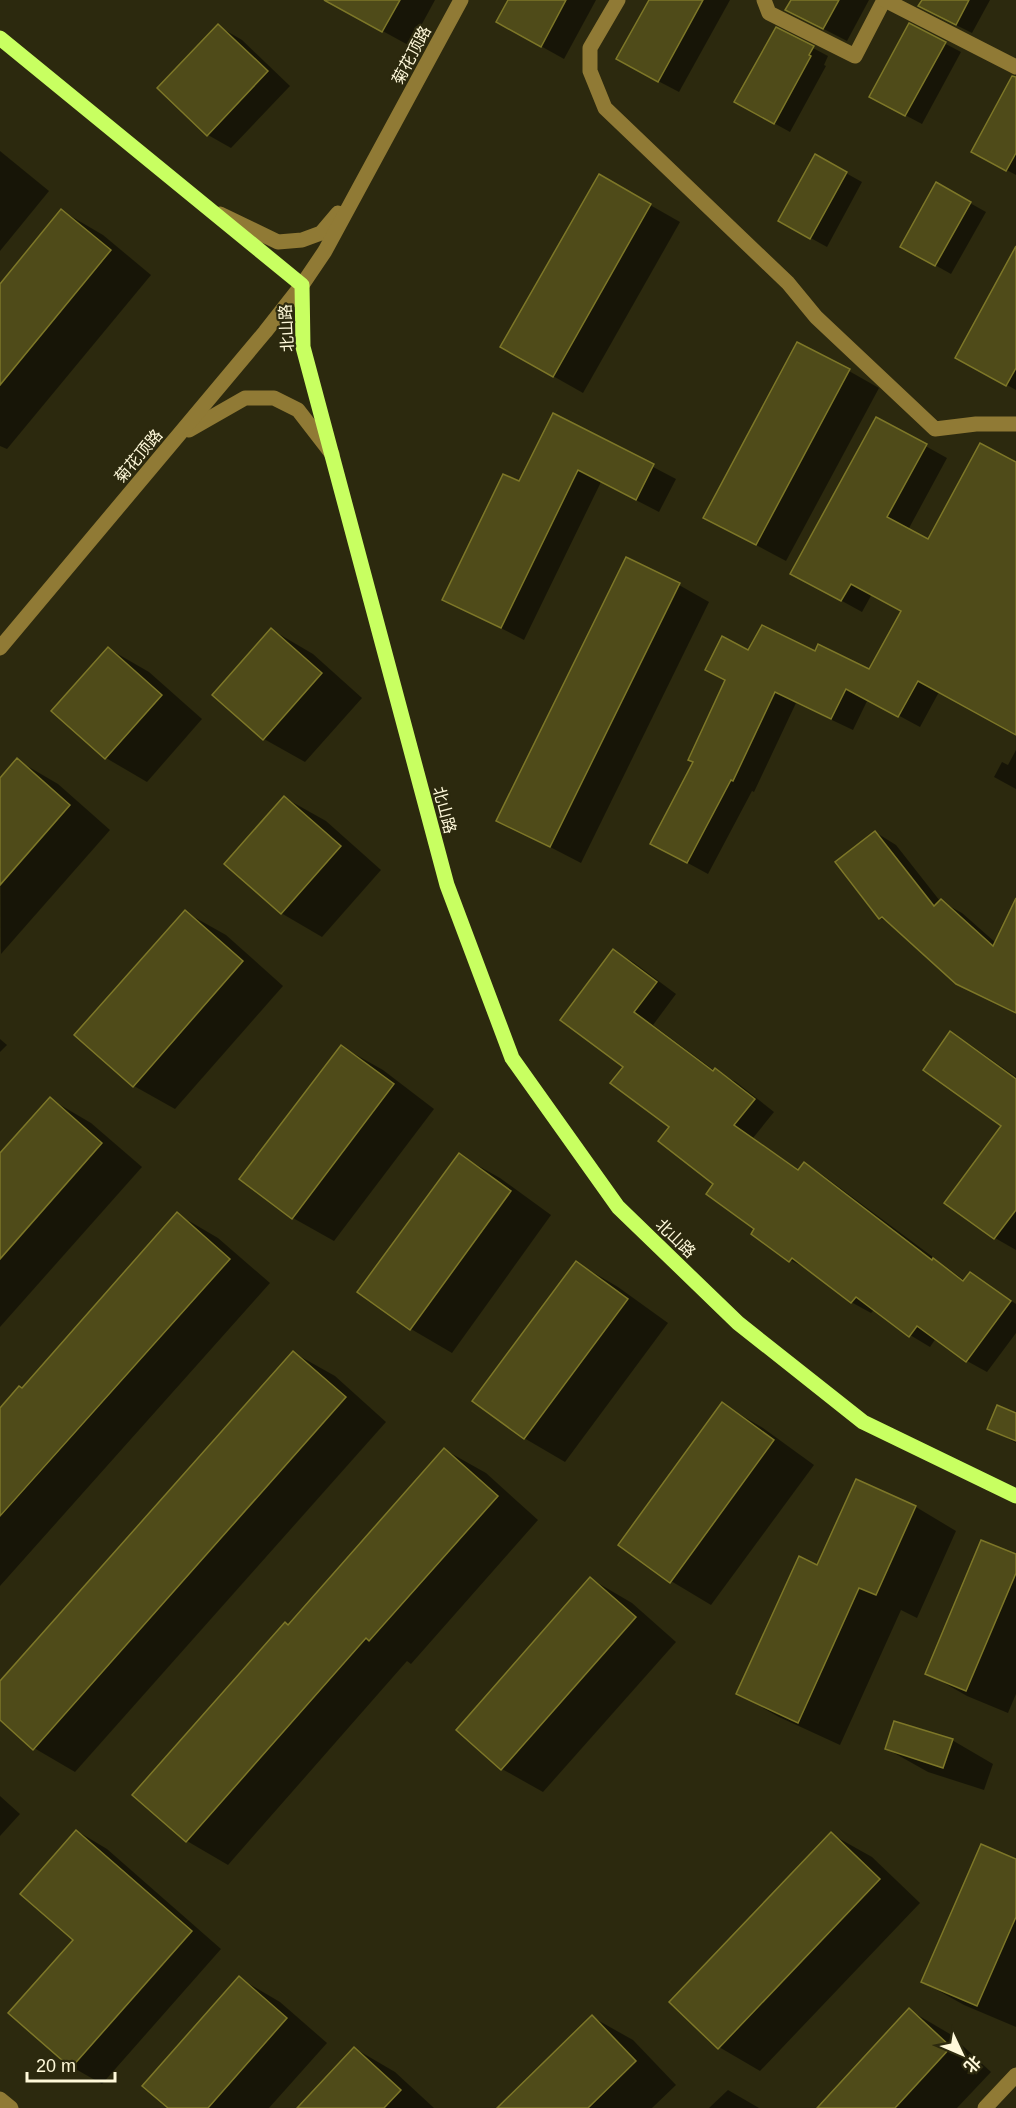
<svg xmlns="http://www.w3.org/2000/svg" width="1016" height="2108" font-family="Helvetica,'Noto Sans SC',sans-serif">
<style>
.shadow{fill:#0007}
.building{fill:#4f4b19;stroke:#7d7728;stroke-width:1.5}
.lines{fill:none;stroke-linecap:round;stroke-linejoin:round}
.minor{stroke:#907a35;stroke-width:15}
.major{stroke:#c8ff61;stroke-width:15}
.labels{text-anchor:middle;stroke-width:4.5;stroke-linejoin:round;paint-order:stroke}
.street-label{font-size:16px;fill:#fff9da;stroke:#2c290e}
</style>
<rect width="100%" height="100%" fill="#2c290e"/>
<g class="shadow">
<path d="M326,0H435L410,46Z"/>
<path d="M509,0H596L564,59L521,35Z"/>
<path d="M651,0H730L679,92L639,71Z"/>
<path d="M792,0H869L847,41L787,10Z"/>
<path d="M924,0H990L972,33L936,15Z"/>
<path d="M910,25L961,52L922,124L886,105Z"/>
<path d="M218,26L242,40L290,86L231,148L208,135Z"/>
<path d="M813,48L828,56L824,65L826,66L790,132L736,102Z"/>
<path d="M1016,78V175L988,160Z"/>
<path d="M0,151L49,191L0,251Z"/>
<path d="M815,156L862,182L827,247L780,221Z"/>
<path d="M599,176L680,222L583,393L502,347Z"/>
<path d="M936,184L986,212L951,274L917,255Z"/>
<path d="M62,211L103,235L151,275L7,449L0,446V286Z"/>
<path d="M1016,272V390L980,370Z"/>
<path d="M849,371L879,388L786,561L735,534Z"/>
<path d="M554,415L676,479L659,512L601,482L524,640L444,599L520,483Z"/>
<path d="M877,419L947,458L908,530L928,541L1016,464V734L939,692L920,727L868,699L853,730L796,703L754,792L752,791L708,874L673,855L695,762L748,652L815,653L870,670L903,611L872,594L862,612L813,585Z"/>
<path d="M679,585L709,602L581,863L498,820Z"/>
<path d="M272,630L313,654L362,698L305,762L264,739Z"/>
<path d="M109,649L149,672L202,719L147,782L106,758L53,711Z"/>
<path d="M1016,750V789L994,777L1002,762L1008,765Z"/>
<path d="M17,760L58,784L110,830L1,954L0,780Z"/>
<path d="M285,798L326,821L381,870L322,937L281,913Z"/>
<path d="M875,832L896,845L940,901L962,913L996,943L1016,902V1013L957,983L893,925L880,918Z"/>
<path d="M185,912L226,935L283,986L175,1109L134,1086Z"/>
<path d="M613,951L633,962L676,994L653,1025L715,1071L736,1082L774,1112L753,1138L799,1170L804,1164L824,1176L965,1281L971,1274L1016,1304V1333L987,1372L967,1361L936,1338L930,1347L910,1335L875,1309L871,1313L851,1302L811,1271L790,1260L756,1229L715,1184L625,1066Z"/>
<path d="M951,1033L972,1046L1016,1077V1250L995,1238L946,1202L1003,1125Z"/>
<path d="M0,1039L7,1045L0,1052Z"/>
<path d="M342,1047L383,1070L434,1109L334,1241L293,1218Z"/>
<path d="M50,1099L91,1123L142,1167L0,1327V1156Z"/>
<path d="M459,1155L500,1178L551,1215L452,1353L411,1329L360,1292Z"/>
<path d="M177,1214L218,1238L270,1283L0,1586V1410L23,1390Z"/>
<path d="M577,1263L618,1287L668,1323L565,1462L524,1438Z"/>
<path d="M294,1353L335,1376L386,1422L75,1772L34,1748L0,1718V1683Z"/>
<path d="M722,1404L763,1428L814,1465L711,1605L671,1581Z"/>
<path d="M1016,1415V1443L989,1428Z"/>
<path d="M445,1450L486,1473L538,1520L411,1664L407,1661L228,1865L187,1841L134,1795L289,1626Z"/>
<path d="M857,1481L916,1507L956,1531L917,1618L901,1610L840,1745L779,1717L738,1694L818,1567Z"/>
<path d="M1016,1556V1694L1008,1713L967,1696L927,1673Z"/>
<path d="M591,1579L632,1603L676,1642L543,1792L502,1769Z"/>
<path d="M952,1740L993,1764L984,1790L928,1772L887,1749Z"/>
<path d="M0,1796L20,1814L0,1836Z"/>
<path d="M77,1831L107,1849L221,1949L102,2084L72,2067L11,2013L75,1940Z"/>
<path d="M831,1834L872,1857L920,1903L760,2071L719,2047Z"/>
<path d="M1016,1861V2027L964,2005L923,1982Z"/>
<path d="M239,1978L280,2002L327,2043L269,2108H170Z"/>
<path d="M909,2010L950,2034L991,2072L957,2108H819Z"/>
<path d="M592,2017L633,2040L676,2085L652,2108H499Z"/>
<path d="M354,2048L395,2072L434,2108H299Z"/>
<path d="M728,2090L759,2108H709Z"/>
</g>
<g class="building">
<path d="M324,0H400L382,32Z"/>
<path d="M508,0H566L541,47L496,22Z"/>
<path d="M649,0H703L658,82L616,59Z"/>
<path d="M791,0H839L823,29L785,10Z"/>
<path d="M922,0H969L956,25L918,6Z"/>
<path d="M909,23L946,42L905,116L869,97Z"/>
<path d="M218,24L268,71L207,136L157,88Z"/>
<path d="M776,27L814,46L809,55L811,56L774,124L734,102Z"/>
<path d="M1012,76L1016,77V153L1006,171L971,152Z"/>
<path d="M815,154L847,172L810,239L778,221Z"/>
<path d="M599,174L651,204L553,377L500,347Z"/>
<path d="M936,182L971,202L935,266L900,247Z"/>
<path d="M61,209L111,250L0,385V284Z"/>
<path d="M1016,246V368L1006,386L955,358Z"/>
<path d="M797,342L850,369L756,545L703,518Z"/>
<path d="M553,413L654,464L636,500L578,470L501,628L442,600L503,474L519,481Z"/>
<path d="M876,417L927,444L887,517L928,539L980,443L1016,462V735L918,681L898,717L846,689L831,719L775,692L733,781L731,780L687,863L650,844L693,762L688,760L725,680L705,670L722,636L748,650L762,625L815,651L818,644L869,669L901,611L851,584L841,601L790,574Z"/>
<path d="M626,557L680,583L550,847L496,821Z"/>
<path d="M271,628L322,673L263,740L212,695Z"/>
<path d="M108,647L162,695L105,759L51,711Z"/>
<path d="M17,758L70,805L0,885V778Z"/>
<path d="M284,796L341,846L281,914L224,864Z"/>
<path d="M875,831L934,906L941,899L993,946L1016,898V1013L956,984L882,917L879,919L835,862Z"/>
<path d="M185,910L243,961L133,1087L74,1035Z"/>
<path d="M613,949L657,982L634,1012L713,1071L715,1068L755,1099L734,1125L798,1170L804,1162L932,1260L933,1258L963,1281L970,1272L1011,1301L966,1362L917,1326L909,1337L856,1297L851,1303L792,1258L789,1262L751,1234L754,1229L706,1194L713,1184L658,1141L669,1127L610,1083L623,1067L560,1020Z"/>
<path d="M950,1031L1016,1079V1210L994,1239L944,1203L1001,1126L923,1070Z"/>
<path d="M341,1045L394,1084L292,1219L239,1179Z"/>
<path d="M50,1097L102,1143L0,1259V1153Z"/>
<path d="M459,1153L511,1191L410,1330L357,1292Z"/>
<path d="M177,1212L230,1259L0,1516V1408L19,1386L22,1388Z"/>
<path d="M576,1261L628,1299L524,1439L472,1401Z"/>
<path d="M293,1351L346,1397L33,1750L0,1720V1681Z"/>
<path d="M722,1402L774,1440L670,1583L618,1545Z"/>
<path d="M997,1405L1016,1413V1441L987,1429Z"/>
<path d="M444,1448L498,1496L369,1641L366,1638L186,1842L132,1795L285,1622L288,1625Z"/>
<path d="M856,1479L916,1506L876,1595L859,1588L798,1723L736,1694L799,1556L817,1565Z"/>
<path d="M981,1540L1016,1554V1573L966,1691L925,1674Z"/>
<path d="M590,1577L636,1617L501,1770L456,1730Z"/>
<path d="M894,1721L953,1739L943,1768L885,1749Z"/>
<path d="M76,1830L192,1931L71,2068L8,2013L73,1940L20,1894Z"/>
<path d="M831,1832L880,1879L718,2049L669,2002Z"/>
<path d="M981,1844L1016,1859V1917L977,2006L921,1982Z"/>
<path d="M239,1976L287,2018L208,2108H168L142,2086Z"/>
<path d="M909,2008L951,2047L895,2108H817Z"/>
<path d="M592,2015L636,2061L588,2108H497Z"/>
<path d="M354,2047L401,2090L384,2108H297Z"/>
</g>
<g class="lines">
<g class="minor">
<path d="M618,0L590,48V71L605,108L788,283L816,317L935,429L976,424H1016"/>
<path d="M764,0L769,13L855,56L884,0"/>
<path d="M885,0L1016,67"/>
<path d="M220,214L278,242L302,240L321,233L338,213"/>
<path d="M189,430L245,398H274L298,410L332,454"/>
<path d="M0,648L265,332L302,285L325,251L461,0"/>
<path d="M0,2099L11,2108"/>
<path d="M985,2108L1016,2075"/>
</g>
<path class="major" d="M0,38L302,285L303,347L447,885L512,1058L618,1207L738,1323L863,1422L1016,1496"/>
</g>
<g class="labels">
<g class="street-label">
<text transform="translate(411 55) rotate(-62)" y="6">菊花顶路</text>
<text transform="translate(286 328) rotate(-93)" y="6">北山路</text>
<text transform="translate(138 456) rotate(-50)" y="6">菊花顶路</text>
<text transform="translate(445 810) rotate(75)" y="6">北山路</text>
<text transform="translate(676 1238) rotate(44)" y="6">北山路</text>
</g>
</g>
<g transform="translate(962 2054) rotate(134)" stroke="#2c290e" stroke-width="4.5" paint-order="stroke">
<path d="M0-4.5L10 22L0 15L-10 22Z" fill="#fff9da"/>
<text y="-9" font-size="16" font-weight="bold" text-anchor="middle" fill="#fff9da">北</text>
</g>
<path d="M27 2072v9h88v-9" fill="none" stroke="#fff9da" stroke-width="3"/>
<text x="36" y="2072" font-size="18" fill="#fff9da" stroke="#2c290e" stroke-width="4.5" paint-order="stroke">20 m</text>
</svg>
